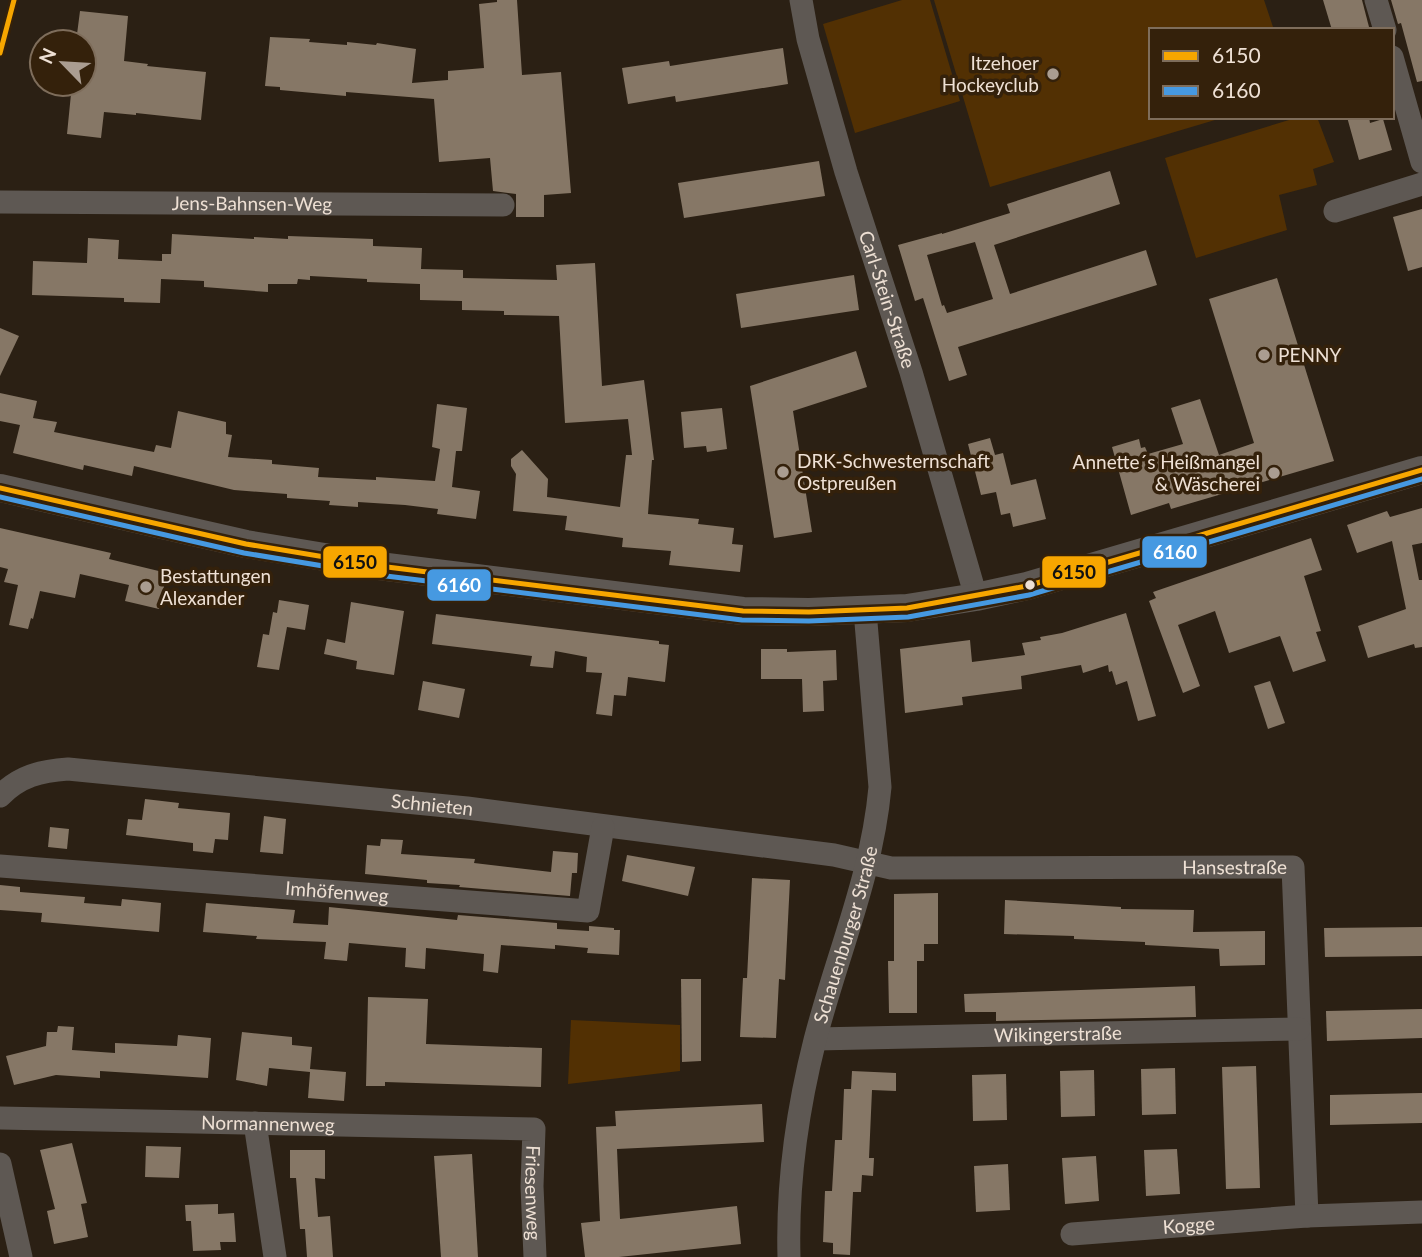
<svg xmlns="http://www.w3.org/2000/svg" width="1422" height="1257" font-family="Lato,sans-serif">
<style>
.green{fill:#523003}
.building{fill:#867766;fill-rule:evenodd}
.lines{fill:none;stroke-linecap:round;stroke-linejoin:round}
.minor{stroke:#5e5853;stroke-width:23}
.tertiary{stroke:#5e5853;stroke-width:28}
.bus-1-casing{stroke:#34210b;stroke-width:10}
.bus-2-casing{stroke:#34210b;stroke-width:10}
.bus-1{stroke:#f7a600;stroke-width:5}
.bus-2{stroke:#4699e1;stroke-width:5}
.poi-dot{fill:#aa9d91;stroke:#34210b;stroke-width:2.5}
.bus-dot{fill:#eee0d4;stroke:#34210b;stroke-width:2.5}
.labels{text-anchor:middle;stroke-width:7;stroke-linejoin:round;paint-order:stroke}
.poi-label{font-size:19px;fill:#eee0d4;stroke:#34210b;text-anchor:start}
.street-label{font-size:19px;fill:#eee0d4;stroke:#34210b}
.line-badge{stroke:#34210b;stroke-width:2.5}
.badge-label{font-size:19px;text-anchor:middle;font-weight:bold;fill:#fff}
.pale-badge-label{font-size:19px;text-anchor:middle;font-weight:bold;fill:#111}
</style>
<rect width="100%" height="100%" fill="#2b2014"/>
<g class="green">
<path d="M902,0H930L960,101L855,133L823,24Z"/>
<path d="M934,0H1264L1274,30H1151V117H1225L990,187Z"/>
<path d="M1299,117H1317L1334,162L1313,169L1317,185L1279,195L1287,230L1196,258L1165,158Z"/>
<path d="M571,1020L680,1025V1071L568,1084Z"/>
</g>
<g class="building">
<path d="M497,0H517L522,75L561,72L571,193L544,195V217H516V194L493,191L490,158L439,162L434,99L346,92V96L280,90V87L265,86L270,37L310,39L309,42L347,45V42L376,45L377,43L416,49L412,83L448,80V71L484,68L479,4L497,2Z"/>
<path d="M1323,0H1362L1369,27L1359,30H1332Z"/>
<path d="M1391,0H1422V81L1417,82L1401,23L1398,24Z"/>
<path d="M80,11L128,16L124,61L148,64L147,66L206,72L201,120L136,113V115L104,112L101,138L67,134L72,84H84V42H76Z"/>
<path d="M783,48L788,84L676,102L675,96L628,104L622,68L669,61L670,66Z"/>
<path d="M1347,117H1369L1370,123L1383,119L1392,150L1359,160Z"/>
<path d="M819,161L825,196L684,218L678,183Z"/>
<path d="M1110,171L1120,204L994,245L1010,294L1146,250L1157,285L958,347L967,375L949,381L923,298L915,301L898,245L942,233V234L1010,213L1007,204ZM975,242L993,299L947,313L944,305L942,306L927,255Z"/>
<path d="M1422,209V267L1408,271L1393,217Z"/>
<path d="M172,234L254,239V237L288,239V236L373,239V246L422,248L421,269L463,270V278L557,280L556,265L595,263L602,386L644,380L654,460H652L648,514L699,519L698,524L734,528L732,544L743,545L740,572L669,565L671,551L622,547L623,538L565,530L567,516L513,511L516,474L511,466V459L522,450L548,479L547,497L620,507L626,455H632L628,419L565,423L559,316L504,315V311L462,310V301L420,300V281V284L367,282V279L310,276V280L298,279L297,284H268V292L204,287V281L161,279L160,303L124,302V298L32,295L33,261L87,263L88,238L119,240L118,259L162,261V254H171Z"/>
<path d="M854,275L859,310L741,328L736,294Z"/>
<path d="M1277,278L1334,461L1171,509L1169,503L1131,515L1112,447L1139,439L1141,448L1145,447L1148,454L1183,444L1171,408L1200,399L1219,455L1254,443L1209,299Z"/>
<path d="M0,328L19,336L0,376Z"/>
<path d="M856,351L867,387L793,411L812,532L774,538L750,386Z"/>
<path d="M0,393L37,401L33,418L57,422L54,432L154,452L156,445L171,448L178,411L226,422V434L232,435L228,457L272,460V464L319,468L318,477L376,480V477L435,481L440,449L432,447L437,404L467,408L462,451H456L452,487L480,491L476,519L437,514L438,509L405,505L358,502V507L329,505L330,501L287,498V494L234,490L134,466L132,476L84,465L83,470L13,453L20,425L0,421Z"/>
<path d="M722,408L727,449L707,452L706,446L684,448L681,412Z"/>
<path d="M990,438L995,455L1003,453L1011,485L1036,479L1046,519L1013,527L1010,513L1001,515L996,492L981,495L968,444Z"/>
<path d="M1422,508V543L1412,545L1419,580H1422V647L1415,648L1414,644L1368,658L1358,626L1406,609L1392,541L1357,553L1347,525L1387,511L1390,517Z"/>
<path d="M0,528L111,553L109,559L167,573L159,609L125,601L129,585L80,574L75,598L40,591L33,619L31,618L28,629L9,625L18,585L4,582L8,569L0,567Z"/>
<path d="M1311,538L1322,570L1304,576L1321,631L1316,632L1326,661L1293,672L1280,636L1229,653L1215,611L1178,625L1200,686L1183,693L1149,601L1156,598L1153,592Z"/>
<path d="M279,600L309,605L305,630L287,627L279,670L257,667L263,634L269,635L273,612L277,613Z"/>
<path d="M351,602L404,611L394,675L356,669L357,661L324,654L327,639L345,643Z"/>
<path d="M1126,613L1156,716L1138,721L1127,681L1116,685L1112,671L1109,672L1108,665L1083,673L1081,665L1021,676L1022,689L962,697L963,705L905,713L900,649L970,640L972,662L1025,655L1022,643L1041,640L1040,637L1062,633Z"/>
<path d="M436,614L659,641V644L669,645L665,682L628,677L626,696L614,695L612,716L596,714L602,673L586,672L587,657L555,651L553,668L530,666L532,656L432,644Z"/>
<path d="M761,649H787V652L836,650L837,680L823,681L824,711L803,712L802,679H761Z"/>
<path d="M423,681L465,689L459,718L418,710Z"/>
<path d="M1270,681L1285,723L1268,729L1254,686Z"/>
<path d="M145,799L179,803L178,808L230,813L228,840L215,839L213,853L193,851V843L126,835L128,819L142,820Z"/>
<path d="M264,816L286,819L283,854L260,852Z"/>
<path d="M50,827L69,829L67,849L48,847Z"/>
<path d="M381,839L403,840L401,854L475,859L474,863L551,872L553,851L578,853L577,873H572L570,896L459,887L460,885L427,883V880L365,874L367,845L380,846Z"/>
<path d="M627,855L695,867L688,896L622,881Z"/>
<path d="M752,878L790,880L785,980L779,979L776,1038L740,1037L743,978H747Z"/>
<path d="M0,885L20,887V892L85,897L84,903L121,906L122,899L161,903L159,932L41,922L42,913L0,910Z"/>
<path d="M938,893V944H924V961H917V1013H889L888,961H894V894Z"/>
<path d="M1005,900L1121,907V909L1194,910L1193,932L1265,931V965L1220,966L1219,949L1145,945V942L1074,939V936L1004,934Z"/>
<path d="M206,903L295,910L293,923L328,925L329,907L457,920L458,915L557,923V929L589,931V926L614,928V930H620L619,955L587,953L588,948L555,945V949L501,945L498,973L483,971L484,954L426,948L425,969L405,967L406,948L349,943L347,961L324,959L326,942L256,939L257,936L203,932Z"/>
<path d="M1422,927V956L1325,957L1324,928Z"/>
<path d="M681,979H701V1061L682,1062Z"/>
<path d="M1195,986L1196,1017L996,1021V1012H965L964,994Z"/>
<path d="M368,997L428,999L426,1044L542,1048L541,1087L385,1082V1086H366Z"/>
<path d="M1422,1009V1038L1327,1041L1326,1011Z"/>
<path d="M58,1026L74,1027L72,1050L115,1053V1043L177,1046L178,1035L211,1038L208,1078L100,1071V1078L56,1075L14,1085L6,1056L46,1046L47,1032H57Z"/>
<path d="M242,1032L292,1037V1045L312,1047L310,1069L346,1072L344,1101L308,1098L310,1072L269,1068L267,1086L236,1080Z"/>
<path d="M1256,1066L1260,1188L1226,1189L1222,1067Z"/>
<path d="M1175,1068L1176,1114L1142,1115L1141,1069Z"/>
<path d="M1094,1070L1095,1116L1061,1117L1060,1071Z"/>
<path d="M852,1071L896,1073V1091L872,1090L869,1158H874L873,1176L862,1175L861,1192H853L850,1255L833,1254V1243L823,1242L825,1191H832L835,1140H842L844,1089H851Z"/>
<path d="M1006,1074L1007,1120L973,1121L972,1075Z"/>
<path d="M1422,1093V1123L1330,1125V1095Z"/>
<path d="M762,1104L764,1142L617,1149L620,1219L737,1206L741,1244L619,1257H585L581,1223L600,1221L596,1127L616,1126L615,1111Z"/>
<path d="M72,1143L87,1203L81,1204L88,1237L54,1244L47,1211L55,1209L40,1150Z"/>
<path d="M146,1146L181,1147L179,1178L145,1177Z"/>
<path d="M1177,1149L1180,1194L1146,1196L1144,1150Z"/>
<path d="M290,1150H325V1179L315,1178L318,1217L330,1216L333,1257H307L305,1229H300L296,1178H290Z"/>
<path d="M472,1154L478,1257H441L434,1156Z"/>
<path d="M1096,1156L1099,1201L1065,1204L1062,1158Z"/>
<path d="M1008,1164L1010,1210L976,1212L974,1166Z"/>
<path d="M218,1204V1214L234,1213L236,1242H220L221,1250L193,1251L191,1221H186L185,1205Z"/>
</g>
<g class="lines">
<g class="minor">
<path id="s1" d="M801,0L808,39L846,172L911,372L976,597"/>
<path d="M1376,0L1385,30"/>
<path d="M1392,57L1422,162"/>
<path id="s2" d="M0,202L503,205"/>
<path d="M1335,211L1422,184"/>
<path id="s3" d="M0,796C20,776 40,771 68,769L467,808L834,855L891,868L1293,867L1307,1216"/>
<path id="s4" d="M0,866L588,911L603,827"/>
<path id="s5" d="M816,1039L1299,1029"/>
<path id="s6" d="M0,1118L534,1129L532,1186L535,1257"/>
<path d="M255,1123L275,1257"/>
<path d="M0,1164L21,1257"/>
<path id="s7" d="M1072,1234L1307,1216L1422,1212"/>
<path id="s8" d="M789,1257C787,1184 797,1111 815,1040C837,955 872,876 880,787L865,611"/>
</g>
<path class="tertiary" d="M0,488L246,544L379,566L743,611L809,612L907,608L976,597L1027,586L1422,470"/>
<g class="bus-1-casing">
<g id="bus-1">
<path d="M0,53L14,0"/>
<path d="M0,488L246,544L379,566L743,611L809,612L907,608L1027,586L1422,470"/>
</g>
</g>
<g class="bus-2-casing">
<path id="bus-2" d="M0,497L244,553L378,575L742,620L809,621L908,617L1029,595L1422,479"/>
</g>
<use href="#bus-1" class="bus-1"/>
<use href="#bus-2" class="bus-2"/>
</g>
<g class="poi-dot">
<circle cx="1053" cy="74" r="7"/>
<circle cx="1264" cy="355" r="7"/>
<circle cx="783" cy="472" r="7"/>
<circle cx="1274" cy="473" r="7"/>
<circle cx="146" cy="587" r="7"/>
</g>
<circle class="bus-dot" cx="1030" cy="585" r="6"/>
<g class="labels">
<g class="poi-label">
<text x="1039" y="70" text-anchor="end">Itzehoer<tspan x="1039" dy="22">Hockeyclub</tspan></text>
<text x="1278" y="362">PENNY</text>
<text x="797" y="468">DRK-Schwesternschaft<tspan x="797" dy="22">Ostpreußen</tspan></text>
<text x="1260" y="469" text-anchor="end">Annette´s Heißmangel<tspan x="1260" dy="22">&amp; Wäscherei</tspan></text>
<text x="160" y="583">Bestattungen<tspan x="160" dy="22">Alexander</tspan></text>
</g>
<g class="street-label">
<text dy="7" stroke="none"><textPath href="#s2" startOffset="252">Jens-Bahnsen-Weg</textPath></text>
<text dy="7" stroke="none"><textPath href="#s1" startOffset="312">Carl-Stein-Straße</textPath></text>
<text dy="7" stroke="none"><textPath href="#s3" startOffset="441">Schnieten</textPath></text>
<text dy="7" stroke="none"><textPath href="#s3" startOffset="1248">Hansestraße</textPath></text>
<text dy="7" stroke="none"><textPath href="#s4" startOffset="338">Imhöfenweg</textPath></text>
<text dy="7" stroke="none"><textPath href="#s8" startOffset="329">Schauenburger Straße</textPath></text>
<text dy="7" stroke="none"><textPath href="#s5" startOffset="242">Wikingerstraße</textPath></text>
<text dy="7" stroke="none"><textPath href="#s6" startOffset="268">Normannenweg</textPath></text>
<text dy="7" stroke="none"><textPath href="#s6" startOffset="598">Friesenweg</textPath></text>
<text dy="7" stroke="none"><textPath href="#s7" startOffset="117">Kogge</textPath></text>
</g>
</g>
<g class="line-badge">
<rect x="1141" y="535" width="67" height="34" rx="7" fill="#4699e1"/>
<rect x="322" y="545" width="66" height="34" rx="7" fill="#f7a600"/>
<rect x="1041" y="555" width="66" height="34" rx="7" fill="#f7a600"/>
<rect x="426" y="568" width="66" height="34" rx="7" fill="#4699e1"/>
</g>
<g class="badge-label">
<text x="1175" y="559">6160</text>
<text x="459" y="592">6160</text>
</g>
<g class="pale-badge-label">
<text x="355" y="569">6150</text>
<text x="1074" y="579">6150</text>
</g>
<rect x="1149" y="28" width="245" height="91" fill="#34210b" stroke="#7e6d5b" stroke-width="2"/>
<rect x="1163" y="51" width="35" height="10" fill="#f7a600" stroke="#7e6d5b" stroke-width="2"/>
<text x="1212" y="63" font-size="21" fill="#eee0d4">6150</text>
<rect x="1163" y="86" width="35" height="10" fill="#4699e1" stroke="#7e6d5b" stroke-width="2"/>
<text x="1212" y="98" font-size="21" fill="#eee0d4">6160</text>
<g transform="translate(63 63) rotate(295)"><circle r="33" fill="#34210b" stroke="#7e6d5b" stroke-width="2"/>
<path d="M0-5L12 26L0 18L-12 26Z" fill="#aa9d91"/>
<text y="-10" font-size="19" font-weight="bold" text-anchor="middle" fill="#eee0d4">N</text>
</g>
</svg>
